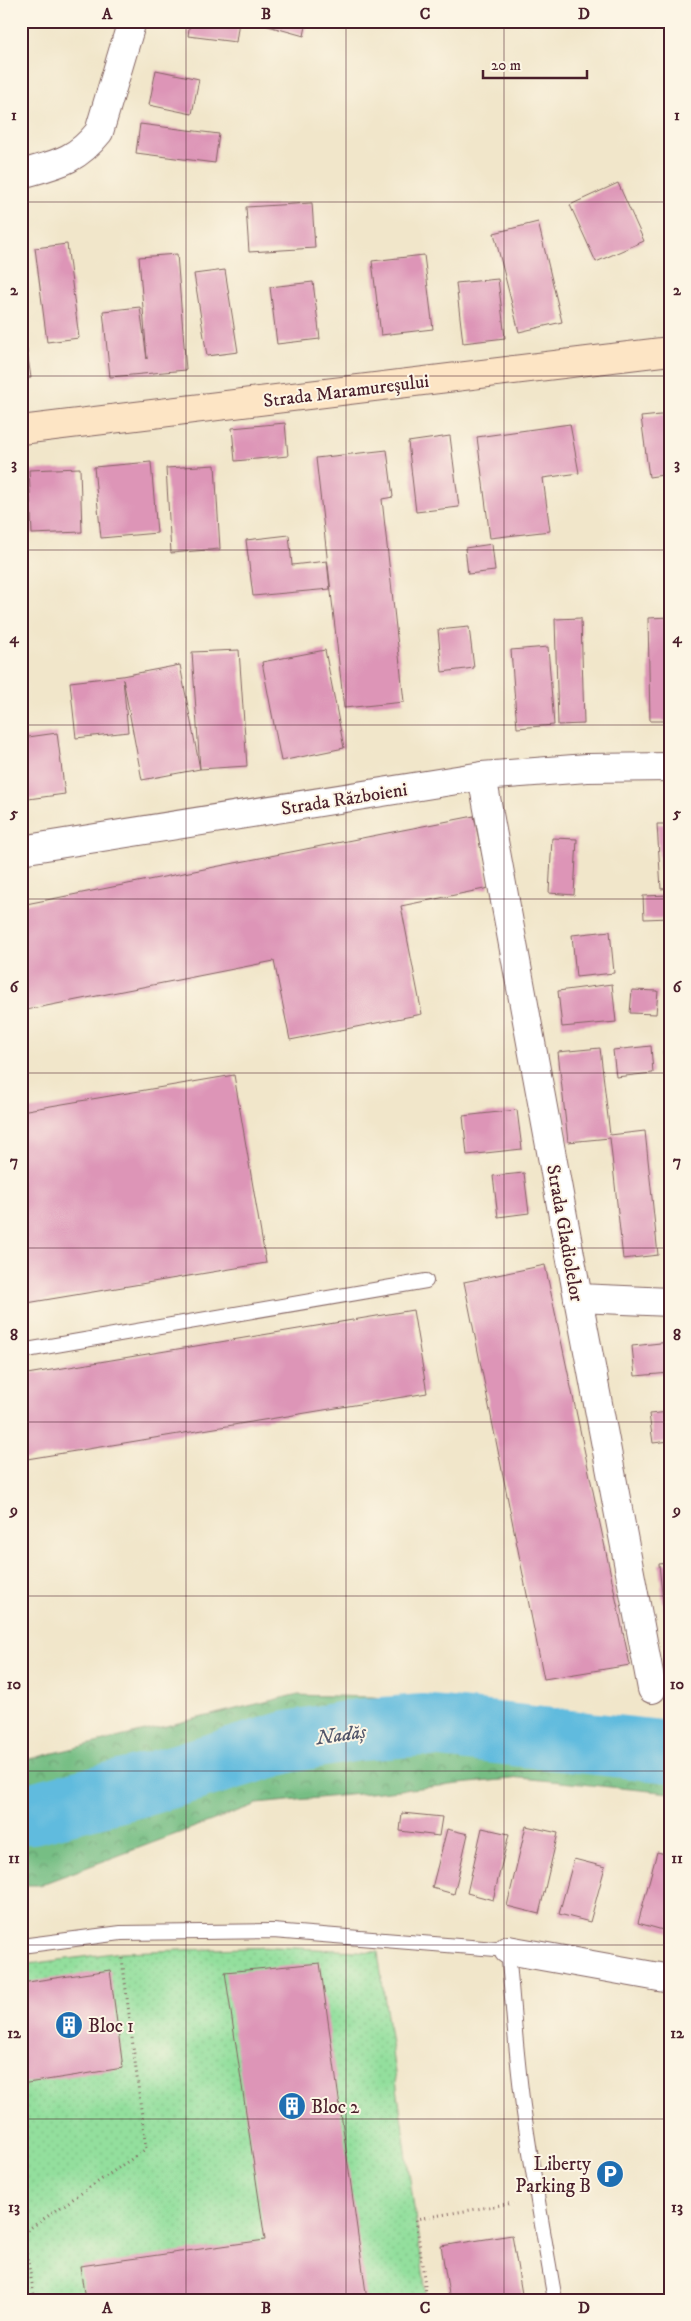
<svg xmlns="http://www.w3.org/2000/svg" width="691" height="2321" font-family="'IM FELL DW Pica',serif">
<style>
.grass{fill:url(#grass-dots);stroke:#6e7f64}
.forest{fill:url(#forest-crowns);stroke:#606e58}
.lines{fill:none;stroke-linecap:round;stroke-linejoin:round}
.river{stroke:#60bbde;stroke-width:62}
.building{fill:#dd95b7}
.service-casing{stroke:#846563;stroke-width:16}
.minor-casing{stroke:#846563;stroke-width:30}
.secondary-casing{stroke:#846563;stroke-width:30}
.path{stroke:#846563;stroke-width:3;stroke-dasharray:1 4;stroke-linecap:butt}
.service{stroke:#fff;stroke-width:14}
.minor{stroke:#fff;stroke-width:28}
.secondary{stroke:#fde5c5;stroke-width:28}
.grid{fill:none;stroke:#4a1f2b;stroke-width:1;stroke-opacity:0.55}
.labels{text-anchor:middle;stroke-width:4;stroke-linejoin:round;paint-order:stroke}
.street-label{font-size:19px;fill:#4a1f2b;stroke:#fcf5e5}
.poi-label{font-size:19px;fill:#4a1f2b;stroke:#fcf5e5;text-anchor:start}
.water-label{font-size:20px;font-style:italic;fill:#52566a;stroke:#fcf5e5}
.neatline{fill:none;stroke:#4a1f2b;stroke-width:2}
.grid-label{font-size:16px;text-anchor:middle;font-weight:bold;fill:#4a1f2b}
</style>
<defs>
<pattern id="grass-dots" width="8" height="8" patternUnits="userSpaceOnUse" patternTransform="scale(1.25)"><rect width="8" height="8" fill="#93df9d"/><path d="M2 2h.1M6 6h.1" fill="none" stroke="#80bf87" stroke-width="1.8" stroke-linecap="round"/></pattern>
<pattern id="forest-crowns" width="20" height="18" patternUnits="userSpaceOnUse" patternTransform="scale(1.25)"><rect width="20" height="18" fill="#76be84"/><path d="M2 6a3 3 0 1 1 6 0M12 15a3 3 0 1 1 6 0" fill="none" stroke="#639a6c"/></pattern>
</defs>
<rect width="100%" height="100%" fill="#fcf5e5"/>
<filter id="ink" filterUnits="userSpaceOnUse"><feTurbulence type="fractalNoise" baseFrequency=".02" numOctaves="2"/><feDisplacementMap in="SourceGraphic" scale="10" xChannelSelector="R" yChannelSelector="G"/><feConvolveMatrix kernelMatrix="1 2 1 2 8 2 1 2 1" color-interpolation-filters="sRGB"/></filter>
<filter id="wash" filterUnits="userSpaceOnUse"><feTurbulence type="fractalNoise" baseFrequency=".0096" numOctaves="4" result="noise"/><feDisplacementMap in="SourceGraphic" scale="20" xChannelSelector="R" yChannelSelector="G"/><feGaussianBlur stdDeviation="1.12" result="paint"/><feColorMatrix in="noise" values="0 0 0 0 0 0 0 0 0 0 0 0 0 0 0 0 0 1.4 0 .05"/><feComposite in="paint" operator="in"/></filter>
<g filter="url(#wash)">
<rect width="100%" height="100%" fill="#f1e6ca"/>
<path class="grass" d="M275,1947L378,1952L427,2300H21V1965L121,1952Z"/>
<path class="forest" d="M294,1695L372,1697L670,1728V1793L521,1778L257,1804L39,1885H21V1761Z"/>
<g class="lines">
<path class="river" d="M21,1813H32L144,1785L287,1742L358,1730L423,1725L670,1752"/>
</g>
<g id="blocks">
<g class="building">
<path d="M190,21H239L236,42L188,36Z"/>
<path d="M250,21H307L304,36Z"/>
<path d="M156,70L199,79L192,114L149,105Z"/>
<path d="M140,124L219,134L215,163L136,153Z"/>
<path d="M618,183L644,241L596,262L570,205Z"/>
<path d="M312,203L315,248L249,252L246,207Z"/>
<path d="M538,222L562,322L519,332L494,233Z"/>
<path d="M67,244L79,338L47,342L35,248Z"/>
<path d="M177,254L186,370L110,377L103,311L140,307L147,359L139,257Z"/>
<path d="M424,255L433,329L381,335L372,261Z"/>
<path d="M225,270L238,352L207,356L194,274Z"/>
<path d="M498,279L505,338L463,343L456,283Z"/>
<path d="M313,282L320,339L277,344L270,287Z"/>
<path d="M21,311L31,378L21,379Z"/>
<path d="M670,414V474L649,477L641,417Z"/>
<path d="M285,423L288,456L235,461L232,428Z"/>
<path d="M570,424L579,473L543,478L550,531L490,538L477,437Z"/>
<path d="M450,436L459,507L416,512L408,442Z"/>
<path d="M387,450L393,497L382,499L404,702L344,708L316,458Z"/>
<path d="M151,462L157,533L101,538L94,467Z"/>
<path d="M215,465L220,549L171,553L166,468Z"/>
<path d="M80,468L82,532L32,534L29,470Z"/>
<path d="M289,535L292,565L327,561L330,589L253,596L246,540Z"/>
<path d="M492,544L495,571L468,574L465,548Z"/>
<path d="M670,617V721H650L648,618Z"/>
<path d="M581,618L584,724L558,725L555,619Z"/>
<path d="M469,627L474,668L442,672L438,630Z"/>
<path d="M548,647L554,725L517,728L511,650Z"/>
<path d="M239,650L247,766L200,769L192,652Z"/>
<path d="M325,650L344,748L281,761L262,662Z"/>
<path d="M180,665L200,769L142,780L123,679L128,732L76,738L70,682L122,676Z"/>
<path d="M57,733L65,794L21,800V738Z"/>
<path d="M474,816L489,888L401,906L422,1014L290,1040L274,961L21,1011V905Z"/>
<path d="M657,824H670V888L661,889Z"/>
<path d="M552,838L577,839L574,895L549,893Z"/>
<path d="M669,895L670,918L644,919L643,896Z"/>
<path d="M610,931L614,973L576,977L572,935Z"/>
<path d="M612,984L616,1022L562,1027L558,991Z"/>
<path d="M632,990L658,991L656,1014L630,1013Z"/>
<path d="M651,1046L653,1073L616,1077L613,1050Z"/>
<path d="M600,1048L610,1135L645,1131L658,1255L623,1259L610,1138L568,1142L558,1052Z"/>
<path d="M670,1050V1076L666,1077L663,1051Z"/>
<path d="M234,1075L266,1263L21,1304V1111Z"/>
<path d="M517,1110L522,1149L467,1155L463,1116Z"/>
<path d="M524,1173L529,1213L498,1217L493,1176Z"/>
<path d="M545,1265L630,1665L544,1679L464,1282Z"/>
<path d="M413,1310L427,1393L21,1460V1375Z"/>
<path d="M670,1342V1373L635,1376L632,1346Z"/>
<path d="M670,1412V1441L653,1443L649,1414Z"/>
<path d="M670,1563V1642H667L659,1564Z"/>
<path d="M402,1813L442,1817L439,1836L400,1831Z"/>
<path d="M526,1826L558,1833L539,1914L507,1906Z"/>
<path d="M482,1828L509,1834L493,1900L467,1893Z"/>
<path d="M447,1829L468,1834L454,1894L432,1888Z"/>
<path d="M657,1852L670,1855V1932L638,1923Z"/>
<path d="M574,1859L605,1867L590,1922L559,1914Z"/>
<path d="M320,1963L367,2300H85L80,2266L265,2240L225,1972Z"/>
<path d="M110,1970L123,2068L21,2084V1983Z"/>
<path d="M512,2235L523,2300H450L441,2246Z"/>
</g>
</g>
</g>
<g filter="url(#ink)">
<use href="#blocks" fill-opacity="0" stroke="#846563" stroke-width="1"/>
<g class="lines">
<g class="service-casing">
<g id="service">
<path d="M21,1351L426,1281"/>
<path d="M21,1946L121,1933L273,1931L508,1950C513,2004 516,2059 524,2113C533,2175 544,2237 555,2300"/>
</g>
</g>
<g class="minor-casing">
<g id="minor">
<path d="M21,174C56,164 75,162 99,132L132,21"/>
<path d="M482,776L578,1298L652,1689"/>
<path d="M21,850L482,776L587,768L670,767"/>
<path d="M578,1298L670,1302"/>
<path d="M508,1950L670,1979"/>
</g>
</g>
<g class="secondary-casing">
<path id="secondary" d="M21,430L670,351"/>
</g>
<g class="path">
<path d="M21,2224L35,2300"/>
<path d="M23,2233L146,2149L122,1958"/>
<path d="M427,2300L416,2219L513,2203"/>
</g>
<use href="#service" class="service"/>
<use href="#minor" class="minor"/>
<use href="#secondary" class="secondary"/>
</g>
</g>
<path class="grid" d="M186,21V2300M346,21V2300M504,21V2300M21,202H670M21,376H670M21,550H670M21,725H670M21,899H670M21,1073H670M21,1248H670M21,1422H670M21,1596H670M21,1771H670M21,1945H670M21,2119H670"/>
<defs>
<g id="building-disc" transform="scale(1.4375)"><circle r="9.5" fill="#1f6fb2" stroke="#fcf5e5"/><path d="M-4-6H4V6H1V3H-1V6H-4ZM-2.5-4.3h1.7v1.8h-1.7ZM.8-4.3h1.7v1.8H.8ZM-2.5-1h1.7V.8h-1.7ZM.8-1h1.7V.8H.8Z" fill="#fff"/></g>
<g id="parking-disc" transform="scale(1.4375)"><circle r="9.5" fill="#1f6fb2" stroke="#fcf5e5"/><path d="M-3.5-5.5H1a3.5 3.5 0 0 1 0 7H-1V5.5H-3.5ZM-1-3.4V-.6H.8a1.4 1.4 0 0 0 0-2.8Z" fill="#fff"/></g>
</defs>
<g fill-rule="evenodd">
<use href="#building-disc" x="69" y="2025"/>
<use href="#building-disc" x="292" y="2106"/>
<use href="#parking-disc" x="610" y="2174"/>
</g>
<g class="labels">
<g class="street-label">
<text transform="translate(346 390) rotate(-7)" y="7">Strada Maramureșului</text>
<text transform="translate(344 798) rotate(-9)" y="7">Strada Războieni</text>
<text transform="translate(566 1233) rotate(80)" y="7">Strada Gladiolelor</text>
</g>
<g class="poi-label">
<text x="88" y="2032">Bloc 1</text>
<text x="311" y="2113">Bloc 2</text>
<text x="591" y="2170" text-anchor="end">Liberty<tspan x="591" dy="22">Parking B</tspan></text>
</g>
<g class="water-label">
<text transform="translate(341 1734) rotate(-8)" y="7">Nadăș</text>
</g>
</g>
<rect width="691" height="2321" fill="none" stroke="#fcf5e5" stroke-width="55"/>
<path d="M483 70v8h104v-8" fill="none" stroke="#4a1f2b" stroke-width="2.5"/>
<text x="491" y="70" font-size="15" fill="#4a1f2b" stroke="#fcf5e5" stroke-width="4" paint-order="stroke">20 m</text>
<rect x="28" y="28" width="636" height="2266" class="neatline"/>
<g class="grid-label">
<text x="107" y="19">A</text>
<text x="266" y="19">B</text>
<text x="425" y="19">C</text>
<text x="584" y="19">D</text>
<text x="14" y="120">1</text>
<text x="677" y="120">1</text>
<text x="14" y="295">2</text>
<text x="677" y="295">2</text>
<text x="14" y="469">3</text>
<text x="677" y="469">3</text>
<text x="14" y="643">4</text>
<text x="677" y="643">4</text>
<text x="14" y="818">5</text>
<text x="677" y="818">5</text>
<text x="14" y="992">6</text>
<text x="677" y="992">6</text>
<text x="14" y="1166">7</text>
<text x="677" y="1166">7</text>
<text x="14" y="1340">8</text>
<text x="677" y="1340">8</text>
<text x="14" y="1515">9</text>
<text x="677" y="1515">9</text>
<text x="14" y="1689">10</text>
<text x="677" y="1689">10</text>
<text x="14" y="1863">11</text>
<text x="677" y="1863">11</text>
<text x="14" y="2038">12</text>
<text x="677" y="2038">12</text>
<text x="14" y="2212">13</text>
<text x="677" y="2212">13</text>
<text x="107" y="2313">A</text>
<text x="266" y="2313">B</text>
<text x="425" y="2313">C</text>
<text x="584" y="2313">D</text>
</g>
</svg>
